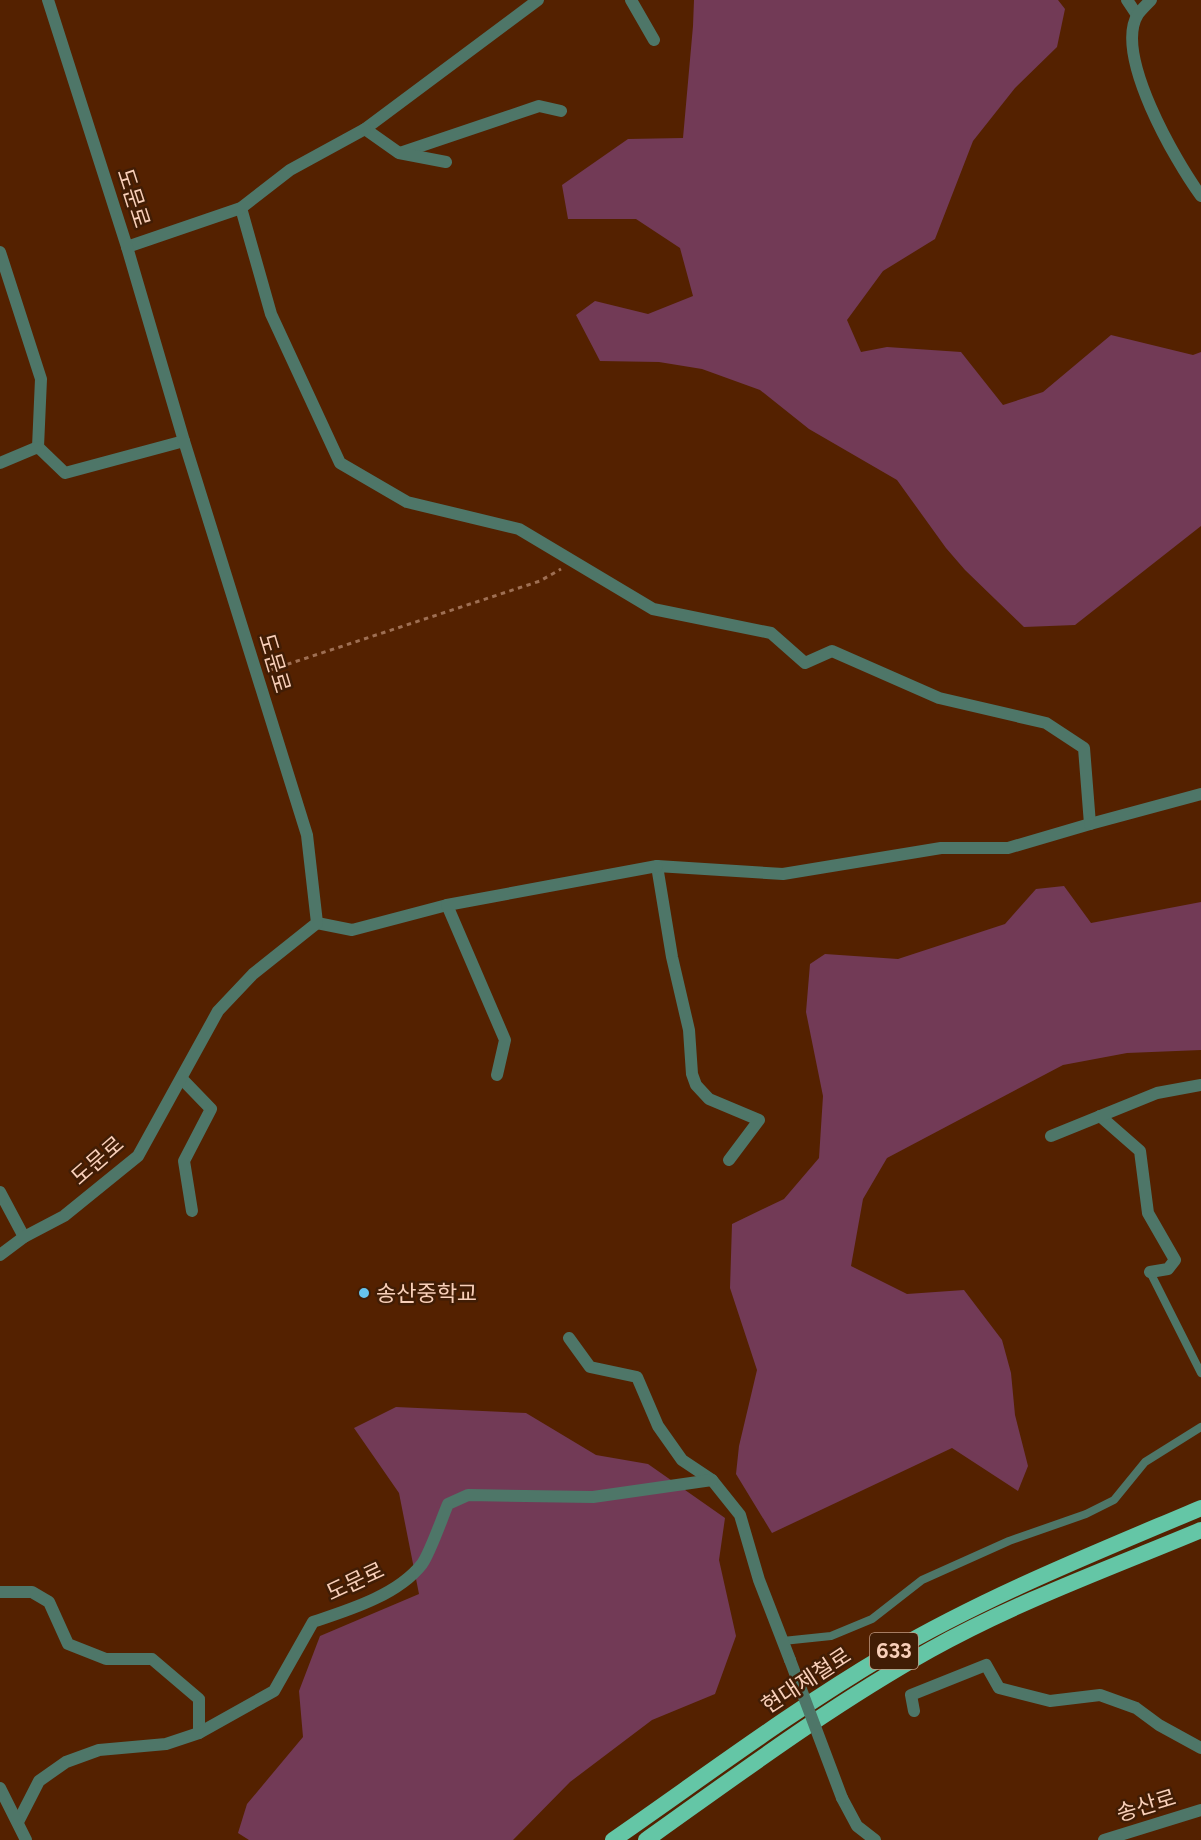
<svg xmlns="http://www.w3.org/2000/svg" width="1201" height="1840" font-family="Figtree,'Noto Sans KR',sans-serif">
<style>
.green{fill:#723a56}
.lines{fill:none;stroke-linecap:round;stroke-linejoin:round}
.path{stroke:#9e6f53;stroke-width:3;stroke-dasharray:4.5 4.5;stroke-linecap:butt}
.service{stroke:#4e7668;stroke-width:8}
.minor{stroke:#4e7668;stroke-width:12}
.tertiary{stroke:#4e7668;stroke-width:12}
.trunk{stroke:#64c6a6;stroke-width:16}
.minor-bridge{stroke:#4e7668;stroke-width:12}
.poi-dot{fill:#66c4ef;stroke:#411d05;stroke-width:2}
.labels{text-anchor:middle;stroke-width:5;stroke-linejoin:round;paint-order:stroke}
.shield{fill:#411d05;stroke:#c19a83;stroke-width:1.5}
.shield-label{font-size:21px;font-weight:bold;fill:#f8cfb9}
.street-label{font-size:22px;fill:#f8cfb9;stroke:#411d05}
.poi-label{font-size:22px;fill:#f8cfb9;stroke:#411d05;text-anchor:start}
</style>
<rect width="100%" height="100%" fill="#542100"/>
<g class="green">
<path d="M694,0H1058L1065,9L1057,47L1015,88L973,141L935,239L883,271L847,320L861,352L887,347L961,352L1003,405L1043,392L1111,335L1193,355L1201,352V526L1075,625L1024,627L965,570L946,548L897,480L809,429L760,390L702,369L659,362L600,361L576,315L595,301L648,314L693,296L680,248L636,219H568L562,185L628,139L683,138L693,26Z"/>
<path d="M1064,886L1091,923L1201,902V1050L1127,1053L1063,1065L887,1158L863,1199L851,1266L907,1294L964,1290L1002,1340L1011,1373L1015,1415L1028,1466L1018,1491L952,1448L772,1533L736,1474L739,1446L757,1370L730,1288L732,1224L784,1199L819,1158L823,1096L806,1012L810,964L825,954L898,959L1005,924L1036,889Z"/>
<path d="M396,1407L526,1413L596,1455L648,1464L725,1518L719,1560L736,1636L715,1694L652,1720L570,1782L513,1840H249L238,1833L247,1804L303,1737L299,1691L320,1636L419,1594L399,1493L354,1428Z"/>
</g>
<g class="lines">
<path class="path" d="M270,670L540,581L561,569"/>
<g class="service">
<path d="M1150,1272L1201,1373"/>
<path d="M783,1641L831,1636L872,1619L922,1580L1009,1541L1086,1514L1114,1500L1145,1462L1201,1427"/>
</g>
<g class="minor">
<path d="M631,0L654,40"/>
<path d="M1127,0L1137,15"/>
<path d="M1151,0C1147,4 1142,9 1138,14C1113,54 1176,162 1201,196"/>
<path d="M400,153L539,106L561,111"/>
<path d="M446,162L399,153L365,129L538,0"/>
<path d="M241,208L271,314L340,463L407,502L519,529L653,609L771,633L805,663L832,651L939,698L1046,723L1084,748L1090,824L1008,848H941L783,874L657,866L672,957L689,1030L692,1074L696,1085L709,1099L759,1120L729,1160"/>
<path d="M127,247L241,208L290,170L365,129"/>
<path d="M0,252L41,379L38,447"/>
<path d="M0,463L38,447L65,473L184,441"/>
<path d="M1090,824L1201,794"/>
<path d="M317,923L352,930L447,905"/>
<path d="M497,1075L505,1040L447,905L657,866"/>
<path d="M182,1079L211,1109L184,1161L192,1211"/>
<path d="M1100,1116L1140,1151L1148,1213L1175,1260L1168,1269L1150,1272"/>
<path d="M1051,1136L1157,1093L1201,1085"/>
<path d="M0,1192L24,1237"/>
<path d="M569,1338L590,1367L637,1377L658,1426L682,1460L712,1480L740,1515L759,1580L790,1660"/>
<path d="M0,1592H32L49,1602L68,1644L106,1659H152L199,1699V1733"/>
<path d="M914,1711L911,1695L986,1665L999,1688L1050,1701L1100,1695L1136,1708L1159,1725L1201,1748"/>
<path d="M842,1798L857,1826L875,1840"/>
<path d="M18,1822L39,1781L66,1762L99,1750L166,1744L199,1733L274,1691L313,1622C349,1610 398,1595 422,1564C430,1553 442,1518 448,1504L468,1495L593,1497L712,1480"/>
</g>
<g class="tertiary">
<path d="M0,1255L24,1237L64,1216L138,1156L218,1011L253,974L317,923L307,835L184,441L127,247L48,0"/>
<path d="M0,1788L26,1840"/>
<path d="M1104,1840L1201,1810"/>
</g>
<g class="trunk">
<path d="M613,1840C704,1777 793,1710 888,1654C987,1596 1095,1553 1201,1508"/>
<path d="M646,1840C739,1774 830,1706 930,1650C1016,1602 1110,1568 1201,1530"/>
</g>
<path class="minor-bridge" d="M790,1660L842,1798"/>
</g>
<circle class="poi-dot" cx="364" cy="1293" r="6"/>
<g class="labels">
<rect class="shield" x="870" y="1633" width="48" height="36" rx="4.5"/>
<g class="shield-label">
<text x="894" y="1658">633</text>
</g>
<g class="street-label">
<text transform="translate(134 198) rotate(72)" y="8">도문로</text>
<text transform="translate(275 663) rotate(73)" y="8">도문로</text>
<text transform="translate(97 1160) rotate(-41)" y="8">도문로</text>
<text transform="translate(355 1581) rotate(-25)" y="8">도문로</text>
<text transform="translate(806 1680) rotate(-33)" y="8">현대제철로</text>
<text transform="translate(1146 1805) rotate(-17)" y="8">송산로</text>
</g>
<g class="poi-label">
<text x="376" y="1301">송산중학교</text>
</g>
</g>
</svg>
